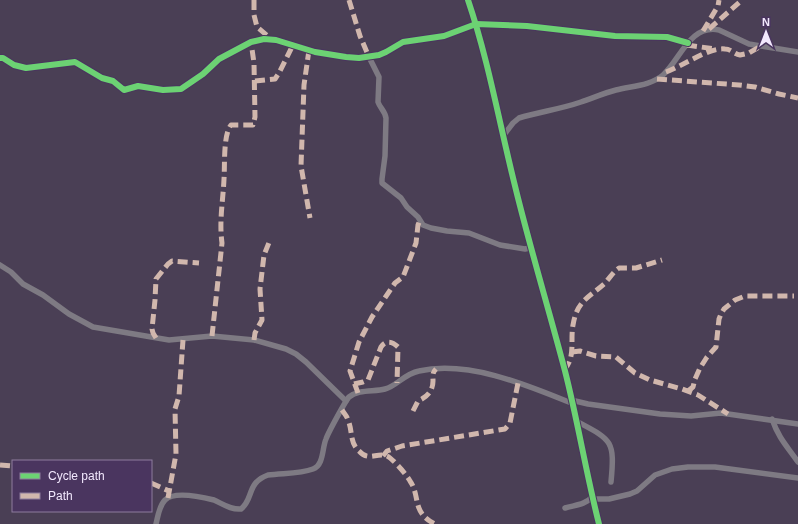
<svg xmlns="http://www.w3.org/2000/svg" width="798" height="524" font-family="Arial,sans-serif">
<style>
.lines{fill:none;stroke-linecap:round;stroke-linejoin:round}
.street{stroke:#7e7a83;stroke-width:5.5}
.quiet{stroke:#d1b7ad;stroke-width:5;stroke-dasharray:10 5;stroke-linecap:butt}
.cycleway-casing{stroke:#4a355f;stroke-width:8}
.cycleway{stroke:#6cd273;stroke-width:6}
</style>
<rect width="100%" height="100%" fill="#4a3f55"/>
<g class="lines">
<g class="street">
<path d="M468,0C489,62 500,127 516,190C531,251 549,310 565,371C578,422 586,473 599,524"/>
<path d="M369,57L379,77L378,102C380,108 385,111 386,118L385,156L382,179V183L401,198L407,207L418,217L423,225L431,228L447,231L469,233L500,245L525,249L530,248"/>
<path d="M0,58H3L14,65L26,68L75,62L102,78L113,81L124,90L138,86L163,90L181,89L203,74L219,59L251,42L264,39L276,40L315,52L346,57L359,58L379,55L386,52L403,42L444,36L476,24L527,26L615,36L667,37L688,43"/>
<path d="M503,136L513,123L519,118C539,112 561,109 581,102C593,98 604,93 616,90C631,86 650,86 663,75C680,60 690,24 719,30L749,44L798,52"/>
<path d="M0,265L11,272L23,284L43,295L69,314L93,327L169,340L212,336L254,340L286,349L296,354L306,362L346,401"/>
<path d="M571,400L588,404L660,414L691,416L721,413L798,424"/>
<path d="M772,419C779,439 787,446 798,462"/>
<path d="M576,421C612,440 615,440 611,482"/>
<path d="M593,499H609L630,494L637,491L655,475L672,469L688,467H715L798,478"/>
<path d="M565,508C575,505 585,505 592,497"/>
<path d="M156,524C158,516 159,506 165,500C174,491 202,497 214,500C223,504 231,510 241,509C254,499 246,483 268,475C283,473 300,474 313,469C324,465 322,448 326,439C328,433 346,400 349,397C359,389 374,392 385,389C397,386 404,374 419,371C468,360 527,385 571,403"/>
</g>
<g class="quiet">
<path d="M254,0V15L257,27L270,38"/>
<path d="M349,0L360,36L369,57"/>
<path d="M709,29L742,0"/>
<path d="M703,31L718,6L719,0"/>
<path d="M687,45L715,49"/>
<path d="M309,50L304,85L301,166L310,218"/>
<path d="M666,72C683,66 709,47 725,49C731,49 734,54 740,55L749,53L761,46"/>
<path d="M657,79L739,85L755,87L779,94L798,98"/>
<path d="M255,81L275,79L279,73L293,45"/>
<path d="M212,336L222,243C219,221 223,201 224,179C225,165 223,135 231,125H253L255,117L254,63L251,42"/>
<path d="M156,338L153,333L152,329L155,300L156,279L168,264L172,261L199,263"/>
<path d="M254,340L255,333L262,320L260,289L264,255L270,240"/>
<path d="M572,352L580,351L596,356L616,357L635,373L650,380L682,389L698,395L728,414"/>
<path d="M564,370C576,357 570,341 573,325C577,301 588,298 604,284C609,279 613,272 619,268H636L662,260"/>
<path d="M354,384L363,382L368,380L381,347C386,340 392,341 398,347L397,383"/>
<path d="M688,391L693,387L695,379L700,368L707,357L716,347L719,319L721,314L724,309L735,300L745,296H794"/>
<path d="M358,393L350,371L359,342L372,317L395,283L403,277L416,243L418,225L420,220"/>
<path d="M342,410C344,413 347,416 348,420C353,431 349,442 359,451C369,462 376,452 387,456C392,458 407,475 410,481C421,497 411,512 435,524"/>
<path d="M413,411L418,401C427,397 433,391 433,381C433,375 432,373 436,369"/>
<path d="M383,456L387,451L402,446L505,429L510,423L518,383"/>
<path d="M0,465L13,466"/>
<path d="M151,483L169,491"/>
<path d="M168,498L176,454L175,409L179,396L183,340"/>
</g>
<g class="cycleway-casing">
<g id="cycleway">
<path d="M468,0C489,62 500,127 516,190C531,251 549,310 565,371C578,422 586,473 599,524"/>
<path d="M0,58H3L14,65L26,68L75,62L102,78L113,81L124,90L138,86L163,90L181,89L203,74L219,59L251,42L264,39L276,40L315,52L346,57L359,58L379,55L386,52L403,42L444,36L476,24L527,26L615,36L667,37L688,43"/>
</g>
</g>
<use href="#cycleway" class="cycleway"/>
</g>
<rect x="12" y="460" width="140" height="52" fill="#4a355f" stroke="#8d7d9e"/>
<rect x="20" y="473" width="20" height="6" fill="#6cd273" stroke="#8d7d9e"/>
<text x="48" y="480" font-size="12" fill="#f2e8fd">Cycle path</text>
<rect x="20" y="493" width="20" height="6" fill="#d1b7ad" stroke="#8d7d9e"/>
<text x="48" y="500" font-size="12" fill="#f2e8fd">Path</text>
<g transform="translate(766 32)" stroke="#4a355f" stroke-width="3" paint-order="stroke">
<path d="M0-3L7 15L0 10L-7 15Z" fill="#f2e8fd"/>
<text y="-6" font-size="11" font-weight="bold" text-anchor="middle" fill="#f2e8fd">N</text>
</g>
</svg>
